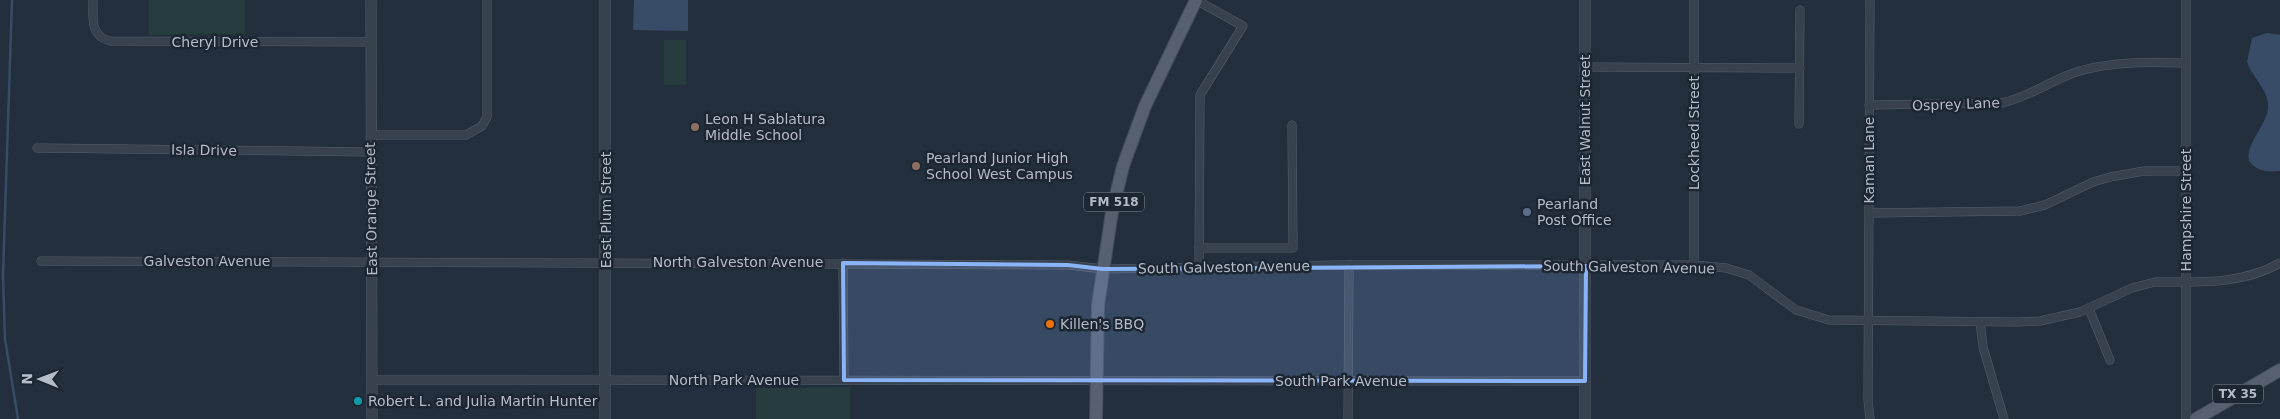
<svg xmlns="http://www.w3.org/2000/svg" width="2280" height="419" font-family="'DejaVu Sans',sans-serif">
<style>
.green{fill:#263c3f}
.water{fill:#394c67}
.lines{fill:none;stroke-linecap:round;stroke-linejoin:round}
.stream{stroke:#394c67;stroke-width:2.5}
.minor-casing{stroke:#565f6c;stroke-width:9}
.tertiary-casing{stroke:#565f6c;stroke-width:11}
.primary-casing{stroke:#414a57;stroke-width:14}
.minor{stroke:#38414e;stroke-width:8}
.tertiary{stroke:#38414e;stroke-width:10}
.primary{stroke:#56606e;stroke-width:12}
.marked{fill:#8ab4f8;fill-opacity:0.2;stroke:#8ab4f8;stroke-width:4;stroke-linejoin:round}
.education-dot{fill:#8d6e63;stroke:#1d2633;stroke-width:2}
.service-dot{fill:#5c6f8a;stroke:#1d2633;stroke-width:2}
.food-dot{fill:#e8710a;stroke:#1d2633;stroke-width:2}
.culture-dot{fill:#0f9aa8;stroke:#1d2633;stroke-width:2}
.labels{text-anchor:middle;stroke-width:5;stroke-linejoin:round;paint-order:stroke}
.shield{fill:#1d2633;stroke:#878f9c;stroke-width:1}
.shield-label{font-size:12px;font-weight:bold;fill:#b4bcc9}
.street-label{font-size:14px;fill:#b4bcc9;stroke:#1d2633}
.poi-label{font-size:14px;fill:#b4bcc9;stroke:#1d2633;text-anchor:start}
</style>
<rect width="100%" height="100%" fill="#242f3e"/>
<g class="green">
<path d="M149,0H245V34L149,35Z"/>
<rect x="664" y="40" width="22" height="45"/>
<path d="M850,387V419H756V388Z"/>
</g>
<g class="water">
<path d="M634,0H688V31L633,30Z"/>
<path d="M2267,33L2280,35V171C2266,172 2258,172 2249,161C2245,141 2270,124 2268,103C2266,88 2252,76 2247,62L2252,38Z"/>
</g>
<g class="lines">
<path class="stream" d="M12,0L3,275L5,339L18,419"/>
<g class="minor-casing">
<g id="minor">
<path d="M93,0C93,18 90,36 110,41L371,42"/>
<path d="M1196,0L1243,26L1200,95L1199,269"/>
<path d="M1694,0V265"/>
<path d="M1870,0L1868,400L1870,419"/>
<path d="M1585,67L1800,68"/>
<path d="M1869,105L2002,103C2029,97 2050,81 2076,72C2112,61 2149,62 2186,63"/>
<path d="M1799,124L1800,10"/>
<path d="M371,135H466L482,126L487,117V0"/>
<path d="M37,148L371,152"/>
<path d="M1870,213L2020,211L2045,205L2093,182L2110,177L2144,171H2186"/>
<path d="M1199,248H1293L1292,125"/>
<path d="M41,261L1068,265L1103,269L1337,265H1694L1726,268L1749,275L1796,310L1829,320L2017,322L2040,321L2080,312L2132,288L2155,282C2199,282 2241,285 2280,263"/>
<path d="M843,263L844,380"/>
<path d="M2089,309L2110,360"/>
<path d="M1980,322L1983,347L2004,419"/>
<path d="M372,380L1585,381"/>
<path d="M1348,419L1349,265"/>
<path d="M2186,419V0"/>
</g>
</g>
<g class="tertiary-casing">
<g id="tertiary">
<path d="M371,0L372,419"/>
<path d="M1585,0V419"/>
<path d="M605,419V0"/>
</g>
</g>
<g class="primary-casing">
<g id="primary">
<path d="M1096,419L1098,305L1112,212L1123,166L1145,106L1196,0"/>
<path d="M2196,419L2280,370"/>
</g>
</g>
<use href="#minor" class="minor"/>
<use href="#tertiary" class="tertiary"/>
<use href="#primary" class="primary"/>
</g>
<path class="marked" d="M843,263L1068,265L1103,269L1586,266L1585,381L844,380Z"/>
<g class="education-dot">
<circle cx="695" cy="127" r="5"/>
<circle cx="916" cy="166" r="5"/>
</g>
<circle class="service-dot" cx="1527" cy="212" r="5"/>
<circle class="food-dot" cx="1050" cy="324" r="5"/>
<circle class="culture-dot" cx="358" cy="401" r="5"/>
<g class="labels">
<g class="shield">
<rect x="1084" y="192.5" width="60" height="19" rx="4"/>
<rect x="2213" y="384.5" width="50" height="19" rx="4"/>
</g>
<g class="shield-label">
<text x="1114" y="206">FM 518</text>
<text x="2238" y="398">TX 35</text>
</g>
<g class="street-label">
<text x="215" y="47">Cheryl Drive</text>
<text transform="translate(1956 104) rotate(-2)" y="5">Osprey Lane</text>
<text transform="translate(1585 120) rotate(-90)" y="5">East Walnut Street</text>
<text transform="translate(1694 133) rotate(-90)" y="5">Lockheed Street</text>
<text transform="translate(204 150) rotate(1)" y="5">Isla Drive</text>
<text transform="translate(1869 160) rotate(-90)" y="5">Kaman Lane</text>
<text transform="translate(371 209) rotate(-91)" y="5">East Orange Street</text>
<text transform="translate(606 210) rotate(-90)" y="5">East Plum Street</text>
<text transform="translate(2186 210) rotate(-90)" y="5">Hampshire Street</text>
<text x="207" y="266">Galveston Avenue</text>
<text x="738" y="267">North Galveston Avenue</text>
<text transform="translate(1224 267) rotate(-1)" y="5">South Galveston Avenue</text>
<text transform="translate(1629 267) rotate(1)" y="5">South Galveston Avenue</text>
<text x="734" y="385">North Park Avenue</text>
<text x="1341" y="386">South Park Avenue</text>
</g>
<g class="poi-label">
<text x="705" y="124">Leon H Sablatura<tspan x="705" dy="16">Middle School</tspan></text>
<text x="926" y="163">Pearland Junior High<tspan x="926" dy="16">School West Campus</tspan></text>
<text x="1537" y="209">Pearland<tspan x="1537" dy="16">Post Office</tspan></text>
<text x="1060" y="329">Killen's BBQ</text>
<text x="368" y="406">Robert L. and Julia Martin Hunter</text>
</g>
</g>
<g transform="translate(40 379) rotate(271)" stroke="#1d2633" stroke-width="4" paint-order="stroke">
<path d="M0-4L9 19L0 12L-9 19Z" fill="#b4bcc9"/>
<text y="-8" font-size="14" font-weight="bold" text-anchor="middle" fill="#b4bcc9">N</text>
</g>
</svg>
